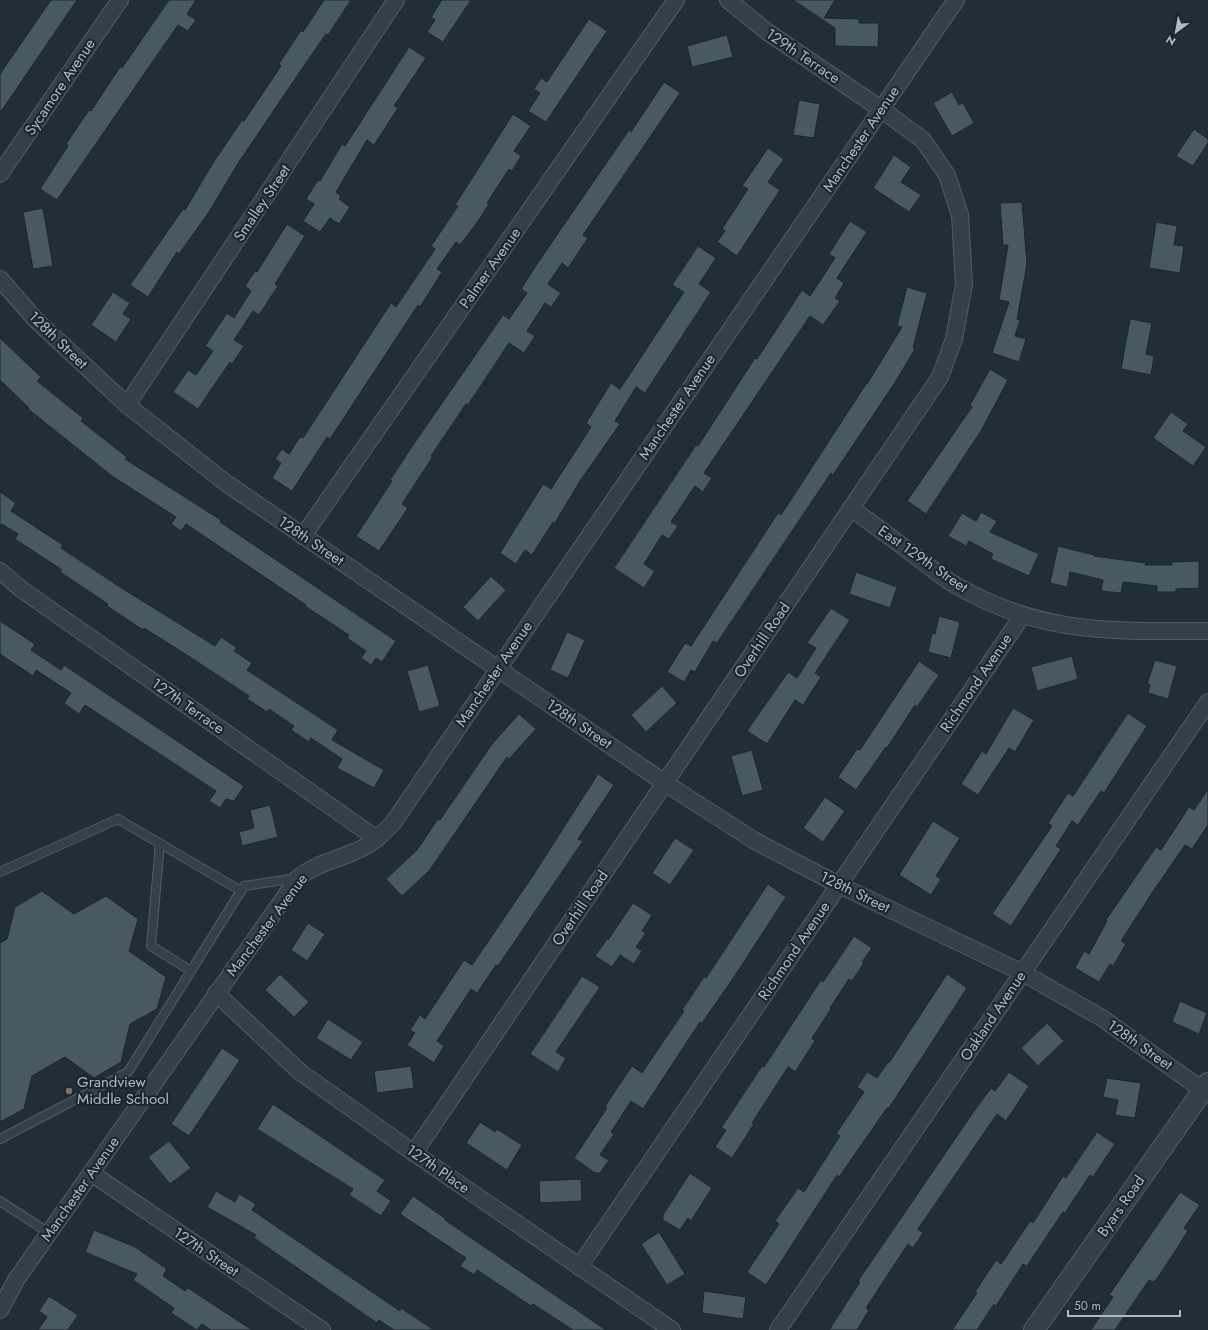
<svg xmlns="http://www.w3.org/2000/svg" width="1208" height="1330" font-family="Jost,sans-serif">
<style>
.building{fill:#485963;stroke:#1b262e}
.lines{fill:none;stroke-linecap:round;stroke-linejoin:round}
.service-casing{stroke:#515d65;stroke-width:10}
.minor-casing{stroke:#515d65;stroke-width:18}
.tertiary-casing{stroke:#515d65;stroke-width:22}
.service{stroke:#334047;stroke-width:8}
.minor{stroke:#334047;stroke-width:16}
.tertiary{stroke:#334047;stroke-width:20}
.education-dot{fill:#8d6e63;stroke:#19242c;stroke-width:1.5}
.labels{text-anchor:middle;stroke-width:4;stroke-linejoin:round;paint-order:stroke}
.street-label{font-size:15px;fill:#adbbc4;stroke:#19242c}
.poi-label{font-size:15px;fill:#adbbc4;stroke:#19242c;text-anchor:start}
</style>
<rect width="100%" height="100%" fill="#202e37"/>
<g class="building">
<path d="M51,0H77L0,113V74Z"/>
<path d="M169,0H196L187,14L196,20L188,31L178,25L57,200L40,189L68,146L66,144L89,110L91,111L120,67L122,68Z"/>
<path d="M324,0H351L328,35L326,34L297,76L237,165L209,212L179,254L177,252L148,297L130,285L183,209L185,210L213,163L242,120L244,121L281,66L279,64L301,30L303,32Z"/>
<path d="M442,0H471L443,42L427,32L435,20L431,17Z"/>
<path d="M793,0H835L824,18L859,19V23H879L878,47L835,46V28Z"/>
<path d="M589,19L607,31L546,122L528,111L540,93L534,89L541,78L547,82Z"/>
<path d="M727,35L733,57L692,67L687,46Z"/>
<path d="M409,47L426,58L394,106L398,108L374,145L367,140L336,192L341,196L339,199L350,207L339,224L330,218L320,232L303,221L314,204L306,199L318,180L320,181L342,144L345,146Z"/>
<path d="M664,82L680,93L583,235L588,238L568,268L562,263L548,284L561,293L551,307L545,303L527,331L535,336L524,353L509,343L468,405L466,404L431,456L432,458L402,504L408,508L379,551L356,536L392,481L390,480L413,445L503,315L509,319L527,293L521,289L539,261L629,130L631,132Z"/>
<path d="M952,92L959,105L963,103L974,123L952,136L933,103Z"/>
<path d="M799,100L820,104L814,138L793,135Z"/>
<path d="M513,114L531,126L514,151L521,156L512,171L509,169L487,203L489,204L479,220L460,245L456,242L437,269L442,272L420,307L418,305L330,439L327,437L292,491L272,478L281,463L275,459L282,449L289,454L300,437L303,438L391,303L396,307L435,249L431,246L458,206L455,205Z"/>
<path d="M1194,129L1208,139V143L1193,166L1176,156Z"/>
<path d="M768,148L784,159L768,182L780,190L737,256L717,242L725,231L722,229L748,189L742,186Z"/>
<path d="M894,155L911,167L901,182L921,195L909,212L873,188Z"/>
<path d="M1022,202L1027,264L1017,319L1020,320L1015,336L1026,339L1019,362L992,353L1009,302L999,300L1008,245H1003L1000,203Z"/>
<path d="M43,208L53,266L33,269L23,212Z"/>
<path d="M850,221L867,232L837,278L844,283L835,298L840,301L823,325L810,316L704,473L712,478L703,492L695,486L671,522L678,526L669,539L662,535L644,564L655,571L644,588L614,568L696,445L698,446L755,358L757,359L802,290L810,296L835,258L829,254Z"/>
<path d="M1156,222L1177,226L1174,245L1184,246L1180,273L1149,268Z"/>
<path d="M287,224L305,236L275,284L278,286L259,315L253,311L234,340L244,346L232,364L230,362L198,409L173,392L188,370L196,375L213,351L205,346L227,313L234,318L251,291L245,286L255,271L257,272Z"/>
<path d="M698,246L716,258L699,284L711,292L645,393L636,387L615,421L620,424L580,481L555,523L553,522L532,555L525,550L516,564L500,553L543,484L551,489L591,427L586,423L611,383L620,389L684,292L672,285Z"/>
<path d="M907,287L927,293L913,348L915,349L894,384L833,475L831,473L717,643L713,641L695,672L691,670L684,682L667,672L685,643L691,646L778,513L781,515L866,384H867L902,327L897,326Z"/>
<path d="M113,292L130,303L123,314L131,319L116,342L91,325Z"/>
<path d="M1130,319L1152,323L1146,354L1154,356L1151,375L1121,369Z"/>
<path d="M0,338L41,377L37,381L83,418L81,421L127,457L125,459L221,520L220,522L396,641L382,662L376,658L371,665L361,658L366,651L347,638L349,635L305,606L306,605L186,524L181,531L171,524L176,517L112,476L28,409L29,408L0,380Z"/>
<path d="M990,369L1008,380L981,431L926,514L907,501L972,407L970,405Z"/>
<path d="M1171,412L1188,424L1183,431L1206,447L1193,466L1153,438Z"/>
<path d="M0,492L16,503L11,511L63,545L61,548L120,587L215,646L221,637L237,648L234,651L252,663L247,670L338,730L332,740L384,770L374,788L337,768L342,759L311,738L309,742L291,730L294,726L269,709L267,712L247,699L249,696L190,657L144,628L143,630L107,606L108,604L60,572L62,570L15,539L18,534L2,524L0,527Z"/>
<path d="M981,512L997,521L990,532L1039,554L1029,576L991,559L993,554L969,541L966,546L948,536L962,513L976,521Z"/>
<path d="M1058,546L1094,555V556L1146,563L1145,565H1172V562L1199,561V588L1176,589V592H1157V586L1123,582L1121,593L1101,591L1103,580L1070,572L1067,587L1050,583Z"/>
<path d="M856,572L897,587L890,608L849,594Z"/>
<path d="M491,576L506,590L478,621L463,607Z"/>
<path d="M831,608L850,620L815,673L821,677L803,705L795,700L767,744L747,731L788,672L797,678L816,648L807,643Z"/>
<path d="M939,616L960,622L951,658L928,652L932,633L935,634Z"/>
<path d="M0,621L35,644L31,650L61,670L64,665L244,786L234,801L226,799L220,808L209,801L216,791L85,705L79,714L64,703L71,693L36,670L33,676L0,654Z"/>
<path d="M567,632L585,640L568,678L550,670Z"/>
<path d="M1072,656L1078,679L1037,691L1031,667Z"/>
<path d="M1155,660L1177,666L1168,699L1148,693L1150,685L1147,684Z"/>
<path d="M919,661L939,675L917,707L915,705L887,748L886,747L856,790L838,777L857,749L860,750Z"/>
<path d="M428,665L440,706L419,712L407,671Z"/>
<path d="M662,686L677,703L646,732L631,715Z"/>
<path d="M1013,708L1034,720L1015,752L1009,748L978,795L961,784L982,751L986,754Z"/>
<path d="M1128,713L1147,726L1104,793L1101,791L1078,825L1072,821L1056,846L1061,849L1011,926L992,914L1052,826L1048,823L1068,793L1073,796Z"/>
<path d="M519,714L536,729L509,759L507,757L429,871L402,896L386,879L417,850L438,819L440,820L492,744Z"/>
<path d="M752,750L763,790L742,796L731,756Z"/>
<path d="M598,774L614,785L578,839L583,841L498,966L496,965L477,993L471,989L437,1041L444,1046L434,1063L407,1045L415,1033L410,1030L420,1015L425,1019L464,960L472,965L534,874Z"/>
<path d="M1208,789V825L1192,849L1185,845L1154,890L1121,941L1126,944L1113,966L1110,964L1099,982L1075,968L1084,951L1089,954L1107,921L1106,920L1156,847L1161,850L1189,807L1194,810Z"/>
<path d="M825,797L845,811L823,842L803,828Z"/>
<path d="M270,805L278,837L242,846L239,832L254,828L250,810Z"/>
<path d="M933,821L960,838L936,876L941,879L931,895L899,875Z"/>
<path d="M675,838L694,850L670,885L652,873Z"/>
<path d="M768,884L786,897L734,977L702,1023L700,1022L643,1109L631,1101L611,1132L614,1134L600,1155L609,1160L600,1173H595L574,1158L607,1108L605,1106L632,1066L642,1073L684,1011L682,1010L704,977L706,978Z"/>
<path d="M42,891L74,914L106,896L138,919L129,951L166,977L157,1009L130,1024L121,1062L94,1078L65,1057L32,1076L24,1109L0,1122V943L7,939L15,907Z"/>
<path d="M633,903L652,915L642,931L646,933L636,947L642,951L634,964L620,955L612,967L595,956L607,939L608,940Z"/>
<path d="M308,923L325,934L307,961L291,950Z"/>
<path d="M854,936L872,948L862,962L864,963L852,981L849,979L830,1008L831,1009L812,1038L815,1041L795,1072L788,1067L752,1123L754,1124L732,1158L715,1147L726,1130L721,1128L762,1066L764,1067L821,980L823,982Z"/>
<path d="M280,974L309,1002L294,1017L265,990Z"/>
<path d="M947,974L967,988L889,1108H887L839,1177L837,1175L766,1285L747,1272L779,1224L775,1221L798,1188L804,1192L840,1136L836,1134L864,1092L857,1087L867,1072L877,1078L888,1062L889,1063Z"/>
<path d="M582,976L600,987L556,1052L566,1058L558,1072L530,1054Z"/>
<path d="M1180,1001L1207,1013L1199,1034L1172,1022Z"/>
<path d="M328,1019L363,1042L351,1060L316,1038Z"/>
<path d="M1047,1023L1064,1041L1038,1066L1021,1048Z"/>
<path d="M222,1048L240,1060L189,1136L171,1124Z"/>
<path d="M411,1066L414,1088L377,1093L374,1071Z"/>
<path d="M1009,1072L1029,1086L1006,1121L997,1114L918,1229L923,1233L913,1248L908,1244L866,1308L869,1310L857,1330H829L860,1282L858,1281L972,1114L991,1088L995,1091Z"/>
<path d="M1107,1078L1141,1083L1135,1118L1115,1115L1118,1100L1103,1097Z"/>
<path d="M273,1104L385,1180L377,1191L391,1201L381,1216L349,1195L353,1189L257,1129Z"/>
<path d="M480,1122L495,1132L497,1129L522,1145L507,1170L466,1143Z"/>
<path d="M1097,1132L1115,1144L1093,1177L1090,1175L1065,1213L1063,1212L1027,1266L1023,1264L996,1306L994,1304L977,1330H952L977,1293L975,1292L996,1260L1001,1264L1030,1221L1033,1223L1063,1176L1066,1178Z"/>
<path d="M169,1141L191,1168L170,1184L148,1157Z"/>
<path d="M690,1173L712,1188L691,1221L688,1218L680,1230L663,1220V1215Z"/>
<path d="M581,1179L582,1201L540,1203L539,1181Z"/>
<path d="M216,1191L235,1202L239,1194L256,1204L252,1210L400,1311L401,1308L434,1330H394L379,1320L377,1323L254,1238L256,1235L207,1207Z"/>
<path d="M1180,1192L1200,1205L1184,1228L1188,1231L1157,1279L1153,1282L1149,1280L1115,1330H1091L1113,1297L1109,1295Z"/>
<path d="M413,1196L446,1219L445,1220L606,1330H573L533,1304L531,1306L477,1270L474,1275L460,1266L466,1258L400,1214Z"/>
<path d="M94,1230L135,1247L167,1269L163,1276L185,1291L188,1288L252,1330H211L202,1324L197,1330L171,1313L174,1308L133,1280L137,1274L85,1252Z"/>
<path d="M659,1232L685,1274L667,1285L641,1244Z"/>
<path d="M704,1291L746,1297L743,1319L702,1313Z"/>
<path d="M49,1296L78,1315L68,1330H38L47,1317L39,1311Z"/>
</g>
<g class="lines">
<g class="service-casing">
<g id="service">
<path d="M160,843L151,946L191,971"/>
<path d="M0,872L118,819L241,891"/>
<path d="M0,1139L128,1072L244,886L297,878"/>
<path d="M0,1201L49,1233"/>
</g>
</g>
<g class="minor-casing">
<g id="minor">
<path d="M0,174L120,0"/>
<path d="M0,279L36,320L127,405L226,483L665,783L755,841L839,885L1023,973L1102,1018L1208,1094"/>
<path d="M127,405L396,0"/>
<path d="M852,509C874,525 896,541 918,558C929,566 940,576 952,583C1039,635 1111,631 1208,631"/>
<path d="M303,536L676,0"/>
<path d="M0,571L21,589L377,839"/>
<path d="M216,993L300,1072L414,1153L672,1330"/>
<path d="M414,1153L940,377L954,339L964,284L960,215L947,175L923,140L881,109L766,31L728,0"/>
<path d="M91,1173L322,1330"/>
<path d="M579,1267L1022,616"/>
<path d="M0,1310L16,1280L298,878C315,864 336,860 356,851C371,845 382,834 393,823L956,0"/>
<path d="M778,1330L1208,702"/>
</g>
</g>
<g class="tertiary-casing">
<path id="tertiary" d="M1034,1330L1208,1083"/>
</g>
<use href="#service" class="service"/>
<use href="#minor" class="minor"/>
<use href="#tertiary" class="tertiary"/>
</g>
<circle class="education-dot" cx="69" cy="1091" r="4"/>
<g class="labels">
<g class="street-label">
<text transform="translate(803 56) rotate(34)" y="5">129th Terrace</text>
<text transform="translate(60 87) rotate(-56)" y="5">Sycamore Avenue</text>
<text transform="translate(861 139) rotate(-56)" y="5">Manchester Avenue</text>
<text transform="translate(262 203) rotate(-56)" y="5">Smalley Street</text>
<text transform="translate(490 268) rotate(-55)" y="5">Palmer Avenue</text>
<text transform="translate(58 340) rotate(44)" y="5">128th Street</text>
<text transform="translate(677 407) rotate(-56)" y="5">Manchester Avenue</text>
<text transform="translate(311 541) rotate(34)" y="5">128th Street</text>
<text transform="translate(923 559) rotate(35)" y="5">East 129th Street</text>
<text transform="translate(762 640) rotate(-56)" y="5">Overhill Road</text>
<text transform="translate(494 674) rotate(-56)" y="5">Manchester Avenue</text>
<text transform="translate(976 683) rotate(-56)" y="5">Richmond Avenue</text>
<text transform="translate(188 706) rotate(35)" y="5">127th Terrace</text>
<text transform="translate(579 724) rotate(34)" y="5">128th Street</text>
<text transform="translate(855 892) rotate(26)" y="5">128th Street</text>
<text transform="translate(580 908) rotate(-56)" y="5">Overhill Road</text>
<text transform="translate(267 925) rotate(-53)" y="5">Manchester Avenue</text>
<text transform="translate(794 951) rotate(-56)" y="5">Richmond Avenue</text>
<text transform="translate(993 1016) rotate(-56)" y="5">Oakland Avenue</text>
<text transform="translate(1140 1045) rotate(35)" y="5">128th Street</text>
<text transform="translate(438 1169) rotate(35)" y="5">127th Place</text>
<text transform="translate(80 1189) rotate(-55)" y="5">Manchester Avenue</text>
<text transform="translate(1121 1206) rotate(-55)" y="5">Byars Road</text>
<text transform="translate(206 1252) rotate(34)" y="5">127th Street</text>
</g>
<g class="poi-label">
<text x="77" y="1087">Grandview<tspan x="77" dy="17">Middle School</tspan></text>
</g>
</g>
<g transform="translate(1176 32) rotate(212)" stroke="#19242c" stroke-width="3" paint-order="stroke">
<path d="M0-3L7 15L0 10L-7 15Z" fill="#adbbc4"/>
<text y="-6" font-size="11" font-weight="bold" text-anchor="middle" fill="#adbbc4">N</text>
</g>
<path d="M1068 1310v6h112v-6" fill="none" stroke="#adbbc4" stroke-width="2"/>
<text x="1074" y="1310" font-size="12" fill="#adbbc4" stroke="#19242c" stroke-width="3" paint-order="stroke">50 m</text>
</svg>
